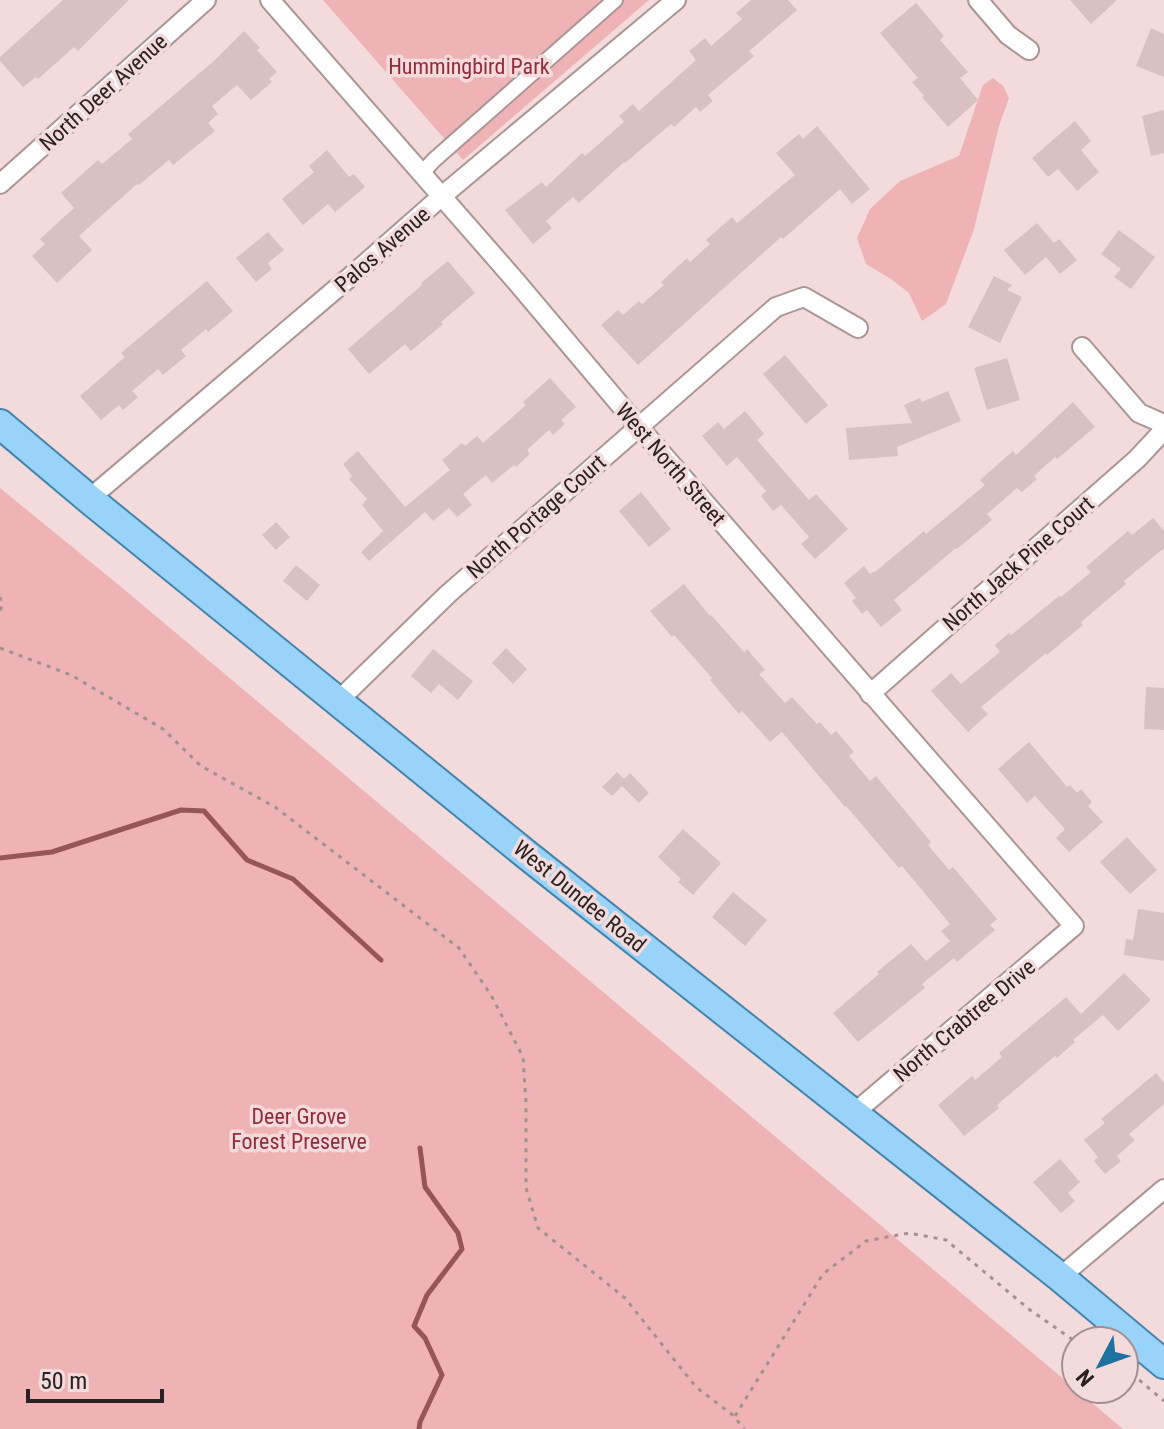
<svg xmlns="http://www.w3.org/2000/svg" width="1164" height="1429" font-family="'Roboto Condensed',sans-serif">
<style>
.green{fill:#efb2b5}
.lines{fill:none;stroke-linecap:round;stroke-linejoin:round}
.stream{stroke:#965559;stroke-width:5}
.building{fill:#d9c1c2}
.pedestrian-casing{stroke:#ab9595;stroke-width:18}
.minor-casing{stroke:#ab9595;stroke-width:22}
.primary-casing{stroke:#4583ac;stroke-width:32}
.path{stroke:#a39191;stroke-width:3;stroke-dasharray:4 6;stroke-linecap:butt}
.pedestrian{stroke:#fff;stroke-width:14}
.minor{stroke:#fff;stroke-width:18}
.primary{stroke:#98d4fa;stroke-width:28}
.labels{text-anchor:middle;stroke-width:7;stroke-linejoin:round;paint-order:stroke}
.park-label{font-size:22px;fill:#952a3b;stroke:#f3dbdb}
.street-label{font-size:22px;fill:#292020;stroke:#f3dbdb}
</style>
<rect width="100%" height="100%" fill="#f3dbdb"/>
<g class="green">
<path d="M323,0H649L463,160Z"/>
<path d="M993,78L1003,86L1009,98L999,126L974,229L946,304L922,321L909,293L891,279L866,264L857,238L870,209L900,181L959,156L983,85Z"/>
<path d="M0,488L120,586L1123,1429H0Z"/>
</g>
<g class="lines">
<g class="stream">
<path d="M0,858L52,852L181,810L204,811L247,860L293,879L381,960"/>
<path d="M419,1429L420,1422L442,1375L425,1338L414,1326L427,1295L462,1249L458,1233L425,1187L420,1148"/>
</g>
</g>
<g class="building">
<path d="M63,0H129L78,51L74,47L38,79L36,77L23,87L0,61V57Z"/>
<path d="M751,0H788L797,10L749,51L754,56L708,95L713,101L700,112L696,107L674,127L671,124L625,163L624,162L579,203L573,197L546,221L552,228L533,244L505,210L542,182L546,187L582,153L585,156L624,122L619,116L633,104L639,111L696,60L689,51L705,38L711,46L742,19L736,13Z"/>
<path d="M1070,0H1117L1091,24Z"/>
<path d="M916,3L944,36L940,40L968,72L960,78L978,100L948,127L922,97L924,96L912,82L918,78L880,33Z"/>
<path d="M1151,28L1164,34V77L1136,66Z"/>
<path d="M244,31L260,48L257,50L277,72L269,79L272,82L251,100L237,85L212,106L218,114L208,123L215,131L173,165L169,160L139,185L137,184L79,236L92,250L57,283L32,256L45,244L40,239L74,208L61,193L98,160L102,164L132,139L128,134L215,60Z"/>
<path d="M1164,110V153L1151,156L1142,116Z"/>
<path d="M1075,121L1091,141L1081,150L1099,172L1077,191L1058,169L1048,177L1032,158Z"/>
<path d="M817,126L870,189L852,204L840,189L783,239L781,237L638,365L601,325L618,310L623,315L639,301L642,304L664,285L661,282L687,258L690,262L710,244L706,240L732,217L737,223L795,175L776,153L799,134L803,139Z"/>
<path d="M327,150L349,177L354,174L365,187L335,212L328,204L303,225L282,199L314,172L309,166Z"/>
<path d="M1037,223L1054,243L1059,239L1077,260L1060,274L1046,257L1025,275L1004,250Z"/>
<path d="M1119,230L1155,257L1131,289L1114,277L1121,269L1101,254Z"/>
<path d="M268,232L284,250L268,263L272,269L256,282L236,258Z"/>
<path d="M448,261L475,293L441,322L443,324L411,351L405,344L369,374L348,349L422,285L421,283Z"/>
<path d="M994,276L1012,285L1007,290L1022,297L1000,343L968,327Z"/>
<path d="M207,281L233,311L208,332L206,329L181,350L186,356L163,375L158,369L132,391L138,397L123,410L119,405L101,420L80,396L125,357L121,353Z"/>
<path d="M785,355L828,405L806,424L763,374Z"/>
<path d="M1007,358L1020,400L987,410L974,368Z"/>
<path d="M550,378L576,407L561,420L565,424L553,435L549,430L527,450L530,454L516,467L514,465L492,483L486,475L463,494L472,505L457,517L449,508L433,521L425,512L369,561L361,552L383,531L362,505L367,499L349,479L352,476L343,464L358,451L405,507L450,470L442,460L462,443L465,446L477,436L483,443L526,405L523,402Z"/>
<path d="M948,391L961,421L897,447L898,456L849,460L846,428L912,423L904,405L920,398L922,402Z"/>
<path d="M1073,402L1095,427L1057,459L1055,457L1034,476L1037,479L1022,492L1017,488L987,514L992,520L957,549L956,548L894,600L902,610L881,627L867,610L862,614L852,601L856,598L844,583L864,566L870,574L874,571L875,572L924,531L926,534L985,485L980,480L1013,451L1016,455Z"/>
<path d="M745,411L764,434L757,440L809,500L816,494L848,529L815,559L801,544L809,537L781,505L773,511L761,496L766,491L737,457L727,466L702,436L718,422L724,429Z"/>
<path d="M641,492L671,529L649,547L619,511Z"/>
<path d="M1153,518L1164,531V548L1124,581L1126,584L1081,622L1083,625L1047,655L1046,653L981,707L988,714L968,732L931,691L951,673L961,684L1000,652L995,645L1009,633L1011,635L1059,596L1061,597L1091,572L1086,567L1128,531L1132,535Z"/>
<path d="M276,522L290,537L276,550L262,535Z"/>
<path d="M296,565L320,585L307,601L283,581Z"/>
<path d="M684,584L710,616L711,615L744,652L747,649L765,670L759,674L785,703L792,697L817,724L820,722L831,735L836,731L854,752L849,756L870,781L876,776L931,842L928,845L949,870L953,867L997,919L990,925L995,930L957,962L954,958L922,984L925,988L858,1042L833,1013L879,974L877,972L911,944L926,961L950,941L941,931L950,924L902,866L899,868L846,806L845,807L782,732L770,742L742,711L739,714L710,680L712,678L674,635L672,637L650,611Z"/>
<path d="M506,648L527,669L513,684L492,663Z"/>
<path d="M433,649L473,681L458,700L439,684L431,693L411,676Z"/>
<path d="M1146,687L1164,688V730L1144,729Z"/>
<path d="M1029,742L1067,787L1070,785L1077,793L1081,789L1092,802L1088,806L1103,822L1069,852L1056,838L1065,829L1035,796L1027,803L998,769Z"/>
<path d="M617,772L624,779L630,773L649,793L639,803L622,786L612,796L602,787Z"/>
<path d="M683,829L721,863L693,895L678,882L681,879L658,857Z"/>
<path d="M1127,837L1157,870L1130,894L1100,862Z"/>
<path d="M733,892L767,920L745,946L712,917Z"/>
<path d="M1138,909L1164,913V961L1124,955L1126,939L1133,940Z"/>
<path d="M1124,973L1151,1000L1118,1031L1103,1015L1073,1040L1075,1042L1057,1058L1055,1056L997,1105L999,1108L964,1136L938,1105L972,1076L975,1080L1002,1057L999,1053L1066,997L1081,1014Z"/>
<path d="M1156,1073L1164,1083V1104L1129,1134L1135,1140L1117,1156L1121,1161L1105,1174L1094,1161L1098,1157L1084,1140L1105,1123L1101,1119Z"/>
<path d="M1060,1159L1080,1182L1068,1193L1075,1201L1061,1213L1033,1182Z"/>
</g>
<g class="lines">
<g class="pedestrian-casing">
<path id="pedestrian" d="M422,173L434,160L615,0"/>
</g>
<g class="minor-casing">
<g id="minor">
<path d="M270,0L514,279L638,426L1074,926L853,1114"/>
<path d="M978,0L1008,35L1029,50"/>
<path d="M0,184L206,0"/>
<path d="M1082,347L1139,413L1164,424"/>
<path d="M89,499L350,277L442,196L676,0"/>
<path d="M870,694L1137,459L1164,430"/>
<path d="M338,701L448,594L776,307L804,297L858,328"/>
<path d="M1060,1277L1164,1189"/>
</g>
</g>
<g class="primary-casing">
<path id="primary" d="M0,424L89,499L527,855L1060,1277L1164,1364"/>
</g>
<g class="path">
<path d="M0,597L2,606L0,611"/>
<path d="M0,648L71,675L163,729L201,766L275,807L459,948L491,995L523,1057L526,1103V1188L538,1228L625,1298L696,1387L734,1416L744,1429"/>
<path d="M1124,1367L1164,1401"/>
<path d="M735,1416L823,1274L866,1241L909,1233L946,1240L1030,1310L1076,1342"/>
</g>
<use href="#pedestrian" class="pedestrian"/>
<use href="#minor" class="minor"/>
<use href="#primary" class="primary"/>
</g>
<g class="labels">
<g class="park-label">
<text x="469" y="74">Hummingbird Park</text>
<text x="299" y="1124">Deer Grove<tspan x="299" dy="25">Forest Preserve</tspan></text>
</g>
<g class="street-label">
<text transform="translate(103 92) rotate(-42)" y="8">North Deer Avenue</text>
<text transform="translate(382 249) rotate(-41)" y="8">Palos Avenue</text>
<text transform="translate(671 464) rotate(49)" y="8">West North Street</text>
<text transform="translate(536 516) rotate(-41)" y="8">North Portage Court</text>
<text transform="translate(1018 563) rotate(-41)" y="8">North Jack Pine Court</text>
<text transform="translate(580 896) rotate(39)" y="8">West Dundee Road</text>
<text transform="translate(964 1020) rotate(-40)" y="8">North Crabtree Drive</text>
</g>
</g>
<g transform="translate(1100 1365) rotate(229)"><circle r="38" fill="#f3dbdb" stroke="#a29090" stroke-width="2"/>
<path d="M0-6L14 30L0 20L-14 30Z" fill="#1e72a2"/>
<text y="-12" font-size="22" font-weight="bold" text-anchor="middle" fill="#292020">N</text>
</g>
<path d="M28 1389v12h134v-12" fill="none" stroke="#292020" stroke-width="4"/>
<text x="40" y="1389" font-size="24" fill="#292020" stroke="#f3dbdb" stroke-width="6" paint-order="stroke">50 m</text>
</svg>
